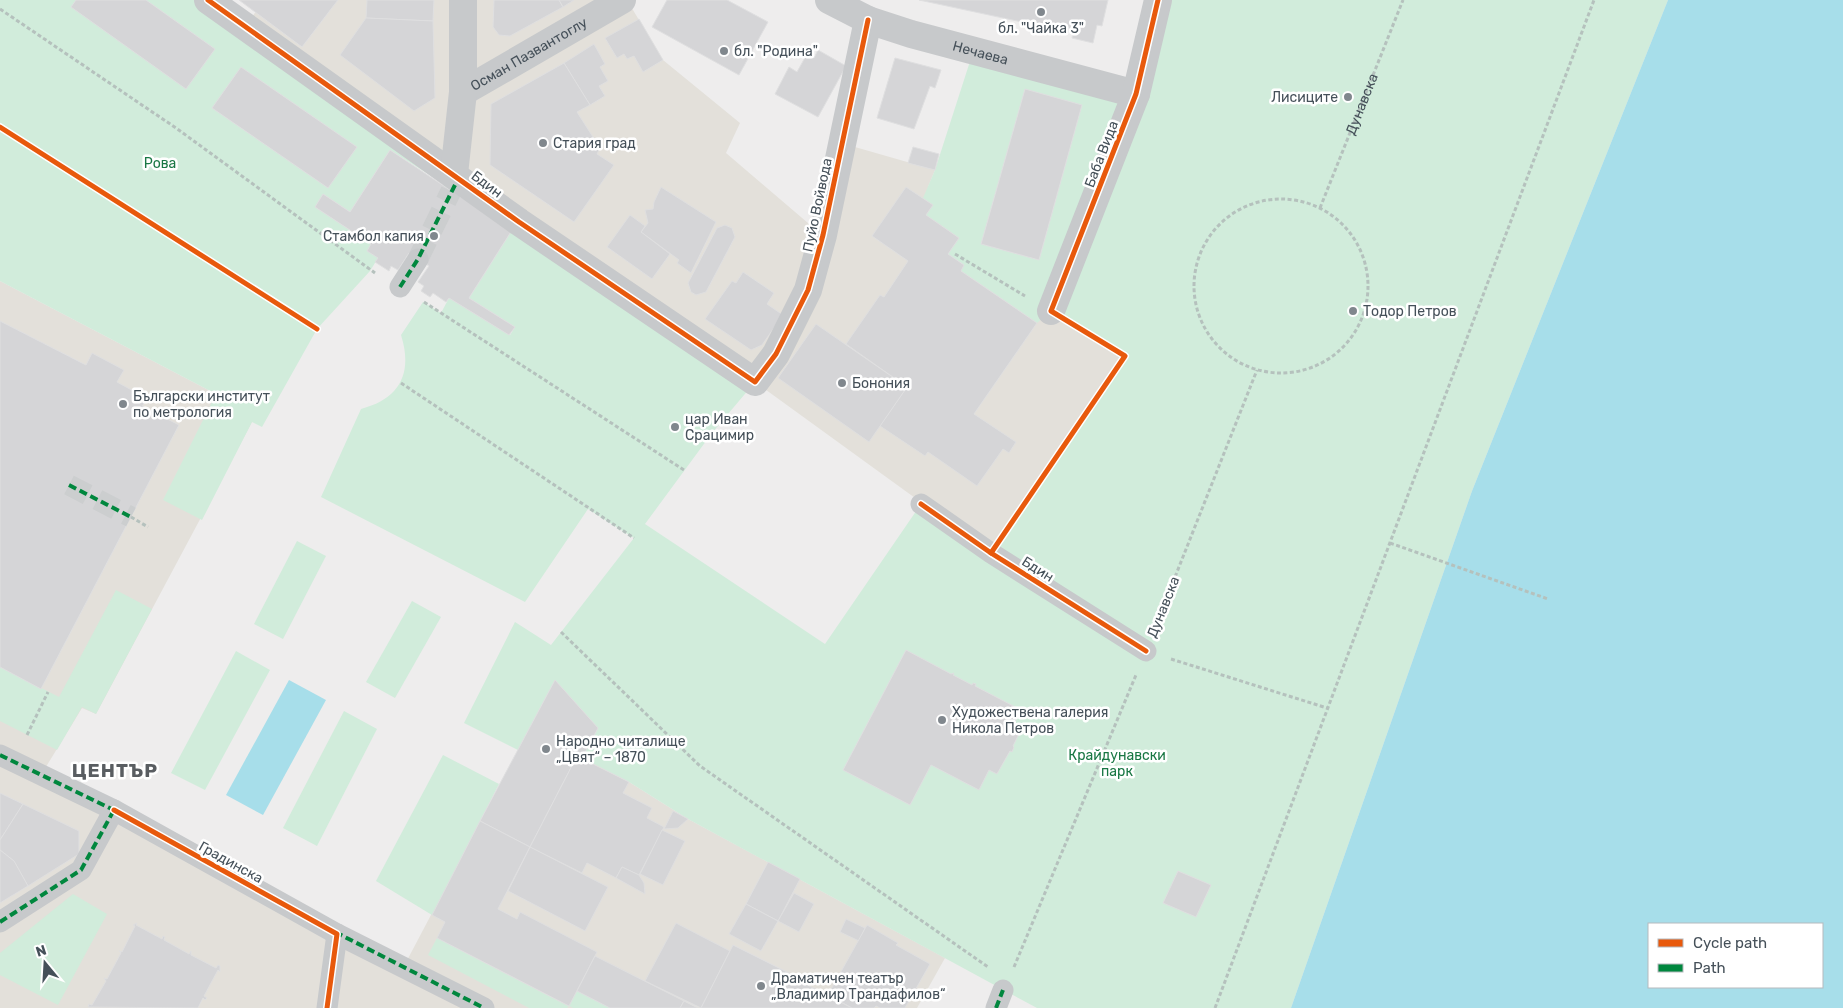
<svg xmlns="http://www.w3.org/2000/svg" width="1843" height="1008" font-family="Rubik,sans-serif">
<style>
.commercial{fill:#e3e0da}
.green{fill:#d1ecdb}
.water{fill:#a7deea;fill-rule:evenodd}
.building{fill:#d5d5d7;stroke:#dfdfe0}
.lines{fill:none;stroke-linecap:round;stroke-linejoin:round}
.pedestrian-tunnel{stroke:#cccecf;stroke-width:21;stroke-dasharray:21 11;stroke-linecap:butt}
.path{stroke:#b5c1bd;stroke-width:3;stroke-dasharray:4 2.5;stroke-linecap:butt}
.pedestrian{stroke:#c7c9cb;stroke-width:21}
.minor{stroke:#c7c9cb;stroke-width:28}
.quiet{stroke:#00873e;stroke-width:4;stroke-dasharray:8 4;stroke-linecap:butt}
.cycleway-casing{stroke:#fff;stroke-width:8}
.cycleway{stroke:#e8590c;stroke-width:5}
.poi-dot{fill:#80878d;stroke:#fff;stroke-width:2}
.labels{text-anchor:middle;stroke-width:5;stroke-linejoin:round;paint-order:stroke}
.poi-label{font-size:14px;fill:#455059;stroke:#fff;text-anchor:start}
.street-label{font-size:14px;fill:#455059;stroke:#fff}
.park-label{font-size:14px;fill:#197744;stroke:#fff}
.district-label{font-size:19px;font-weight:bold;letter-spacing:1px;fill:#595d61;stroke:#fff}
</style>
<rect width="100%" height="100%" fill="#eeeded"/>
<g class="commercial">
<path d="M264,0H627L663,60L740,123L726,153L822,235L841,143L935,170L928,187L1051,311L1125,356L991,553L755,382L451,191L459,177L245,27Z"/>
<path d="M0,281L216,394L252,422L96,714L82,708L41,775L403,968L555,680L598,728L583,758L629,782L688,819L945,958L917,1008H0Z"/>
</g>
<g class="green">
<path d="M0,0H208L459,177L451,191L443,186L444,184L390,150L350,212L323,194L315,207L371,244L378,258L370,271L317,329L262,427L252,422L202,520L163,500L216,394L0,281Z"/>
<path d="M1158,0H1668L1472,491L1291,1008H1037L688,819L629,782L582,758L598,728L555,680L518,750L464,723L515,622L551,645L634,538L588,509L525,602L321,497L361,409C400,399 413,373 401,335L423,302L441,313L449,298L510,335L515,327L469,298L514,227L755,382L712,433L645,524L825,644L921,504L991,553L1125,356L1051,311L1037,323L961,271L948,254L959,238L926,215L933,205L923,198L935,170L973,52L1136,94Z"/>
<path d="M297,541L326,556L283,639L254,624Z"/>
<path d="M116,590L152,609L96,714L82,707L57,750L0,721V667L59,697Z"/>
<path d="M412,601L441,617L395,698L366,682Z"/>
<path d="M236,651L270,670L205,790L171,773Z"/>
<path d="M344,711L377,729L317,846L283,828Z"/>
<path d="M443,755L499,784L432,915L376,881Z"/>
<path d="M73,894L107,914L58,1005L0,975V953Z"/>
<path d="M437,938L568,1006L577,991L610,1008H573L569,1006L567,1008H529L428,955Z"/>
</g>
<g class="water">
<path d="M1668,0H1843V1008H1291L1472,491ZM1822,924V987H1649V924Z"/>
<path d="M289,680L326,700L263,815L226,795Z"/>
</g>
<g class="building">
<path d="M76,0H146L215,49L186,89L71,7Z"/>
<path d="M239,0H338L302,47Z"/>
<path d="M367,0H434L433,21L366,18Z"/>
<path d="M494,0H559L563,7L510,36L499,35L493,27Z"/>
<path d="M559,0H574L563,7Z"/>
<path d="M667,0H727L768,22L739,75L652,27Z"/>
<path d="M919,0H1108L1102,26L1097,25L1093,43L1072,38L1073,33Z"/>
<path d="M366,18L433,21L435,98L414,111L340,55Z"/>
<path d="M639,19L663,60L643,72L634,56L627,59L624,54L617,58L605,38Z"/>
<path d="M594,44L605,64L600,67L608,81L599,86L605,96L590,105L564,63Z"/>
<path d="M818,50L846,66L818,117L775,94L789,67L797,72L807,54L814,58Z"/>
<path d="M895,58L941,70L935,88L930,86L914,129L877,118Z"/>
<path d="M564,63L590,105L577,112L600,148L597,154L614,165L574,222L490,165L491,104Z"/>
<path d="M241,67L357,147L328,188L212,108Z"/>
<path d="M1025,89L1082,105L1039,260L981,244Z"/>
<path d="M913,147L939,154L935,170L908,163Z"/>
<path d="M390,150L459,196L514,227L469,298L515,327L509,335L449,298L446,302L433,293L430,297L421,291L424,286L418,282L429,266L409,253L398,270L391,266L389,271L375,262L378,258L367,251L371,244L315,207L323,194L350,212Z"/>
<path d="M661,187L716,222L691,273L677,263L679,260L641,232L648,223L645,210L653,209L654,202Z"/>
<path d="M906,187L933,205L926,215L959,238L948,254L964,265L961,271L1037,323L974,414L1016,442L1009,453L1003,449L977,486L928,452L925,456L880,426L907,387L846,344L880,295L884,297L908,261L872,236Z"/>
<path d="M630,215L645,226L641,232L670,254L652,279L607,247Z"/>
<path d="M725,225L732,228L735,237L706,292L696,295L691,292L688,283L717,228Z"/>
<path d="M743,272L774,293L767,304L783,315L762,345L751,350L705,319L732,281L736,283Z"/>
<path d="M0,321L86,365L92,353L124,370L117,382L148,399L142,406L179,425L41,689L0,667Z"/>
<path d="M816,324L907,387L869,442L778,378Z"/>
<path d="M906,650L951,674L954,673L953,675L972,685L973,683L976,684L975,686L1021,710L1011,730L1019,734L1013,746L1014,747L1012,752L1010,751L997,774L989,770L979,790L931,765L910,805L843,770Z"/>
<path d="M555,680L598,728L582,758L577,756L530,847L480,821Z"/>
<path d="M577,756L629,782L623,793L652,808L647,818L664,827L639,875L622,867L616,878L587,863L582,873L530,847Z"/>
<path d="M0,793L23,804L0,840Z"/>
<path d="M23,804L79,831V854L28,886L14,861L0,850V840Z"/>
<path d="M673,811L688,819L678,828L664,829Z"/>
<path d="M480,821L530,847L498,909L517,919L520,912L597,952L569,1006L437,938L445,922L432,915Z"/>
<path d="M662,830L685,841L663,885L640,874Z"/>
<path d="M530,847L608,887L585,931L508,891Z"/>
<path d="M0,850L14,861L28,886L0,903Z"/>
<path d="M768,862L800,879L778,921L746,904Z"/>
<path d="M622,867L639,875L644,883L645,894L616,878Z"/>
<path d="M1178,871L1211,885L1196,917L1163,903Z"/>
<path d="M794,893L814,904L799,932L778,921Z"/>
<path d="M746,904L778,921L761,951L729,934Z"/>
<path d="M846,919L865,928L859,941L840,932Z"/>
<path d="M137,923L136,925L162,939L163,936L165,937L164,940L189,954L191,951V955L216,968L218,965L220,966V972L218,970L204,996L207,998L205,1000L203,998L198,1008L88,1007L89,1004L92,1005L106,981L104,978L107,979L121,953L119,951L122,952L135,926L133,925Z"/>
<path d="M676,923L730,951L701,1008L645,981Z"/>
<path d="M867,925L898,943L896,945L930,964L905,1008H880L876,1006L874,1008H852L828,995Z"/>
<path d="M733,945L791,974L790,976L852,1008H701Z"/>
<path d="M595,956L684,1001L680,1008H610L577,991Z"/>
<path d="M684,1001L698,1008H680Z"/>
</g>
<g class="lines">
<g class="pedestrian-tunnel">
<path d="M418,259L451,191"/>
<path d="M69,485L131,517"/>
</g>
<g class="path">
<path d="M0,9L176,128L375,273"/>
<path d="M0,127L317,329"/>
<circle cx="1281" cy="286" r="87"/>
<path id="s1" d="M1320,208L1403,0"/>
<path d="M955,254L1025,296"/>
<path d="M424,302L684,470"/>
<path d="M401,383L634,538"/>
<path d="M131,517L148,527"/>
<path d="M1007,530L1125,356L1078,327"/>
<path d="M1390,543L1548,599"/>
<path d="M1156,625L1257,370"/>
<path d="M561,632L700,766L988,967"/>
<path d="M1171,659L1327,708"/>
<path d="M27,735L48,692"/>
<path d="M1014,967L1136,675"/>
<path d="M1215,1008L1594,0"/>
</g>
<g class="pedestrian">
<path d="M400,287L418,259"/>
<path d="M921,504L991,553L1146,651"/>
<path d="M0,755L114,810L337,934L484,1008"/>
<path d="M0,922L81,870L114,810"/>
<path d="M327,1008L337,934"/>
<path d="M996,1008L1003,990"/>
</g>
<g class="minor">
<path d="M208,0L519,222L755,382L776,354L808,290L823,235L868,20"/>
<path id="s2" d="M829,0L868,20L911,34L1136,94"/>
<path id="s3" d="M463,92L622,0"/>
<path d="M454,174L463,92V0"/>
<path d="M1051,311L1136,94L1158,0"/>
</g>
<g class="quiet">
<path d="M400,287L418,259L459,177"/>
<path d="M69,485L131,517"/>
<path d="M0,755L118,812"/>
<path d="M0,922L81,870L114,810"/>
<path d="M335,932L484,1008"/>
<path d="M996,1008L1003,990"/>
</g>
<g class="cycleway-casing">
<g id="cycleway">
<path d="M208,0L519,222L755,382L776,354L808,290L823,235L868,20"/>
<path d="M0,127L317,329"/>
<path d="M921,504L991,553L1146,651"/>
<path d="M991,553L1125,356L1051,311L1136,94L1158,0"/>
<path d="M114,810L337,934L327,1008"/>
</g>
</g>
<use href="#cycleway" class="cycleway"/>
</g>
<g class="poi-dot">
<circle cx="1041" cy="12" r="5"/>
<circle cx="724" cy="51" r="5"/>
<circle cx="1348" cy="97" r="5"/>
<circle cx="543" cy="143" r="5"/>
<circle cx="434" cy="236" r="5"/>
<circle cx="1353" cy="311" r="5"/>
<circle cx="842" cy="383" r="5"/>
<circle cx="123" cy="404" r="5"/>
<circle cx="675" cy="427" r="5"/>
<circle cx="942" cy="720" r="5"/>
<circle cx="546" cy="749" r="5"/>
<circle cx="761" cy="986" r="5"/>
</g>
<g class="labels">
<g class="poi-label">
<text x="1041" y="33" text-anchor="middle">бл. "Чайка 3"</text>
<text x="734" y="56">бл. "Родина"</text>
<text x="1338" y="102" text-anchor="end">Лисиците</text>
<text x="553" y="148">Стария град</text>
<text x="424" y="241" text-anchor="end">Стамбол капия</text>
<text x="1363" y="316">Тодор Петров</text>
<text x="852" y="388">Бонония</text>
<text x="133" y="401">Български институт<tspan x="133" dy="16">по метрология</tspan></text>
<text x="685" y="424">цар Иван<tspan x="685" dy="16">Срацимир</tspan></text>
<text x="952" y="717">Художествена галерия<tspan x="952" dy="16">Никола Петров</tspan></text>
<text x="556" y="746">Народно читалище<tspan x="556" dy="16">„Цвят“ – 1870</tspan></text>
<text x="771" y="983">Драматичен театър<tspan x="771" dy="16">„Владимир Трандафилов“</tspan></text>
</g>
<g class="street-label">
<text dy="5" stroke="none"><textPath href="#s3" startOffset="76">Осман Пазвантоглу</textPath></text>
<text dy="5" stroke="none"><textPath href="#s2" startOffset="161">Нечаева</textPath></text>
<text dy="5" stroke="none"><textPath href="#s1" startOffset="112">Дунавска</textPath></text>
<text transform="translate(1101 154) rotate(-69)" y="5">Баба Вида</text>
<text transform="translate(487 184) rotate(37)" y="5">Бдин</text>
<text transform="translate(817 205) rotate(-78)" y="5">Пуйо Войвода</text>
<text transform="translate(1038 569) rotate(32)" y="5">Бдин</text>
<text transform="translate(1163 607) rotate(-68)" y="5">Дунавска</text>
<text transform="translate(231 862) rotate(29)" y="5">Градинска</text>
</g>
<g class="park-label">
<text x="160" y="168">Рова</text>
<text x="1117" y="760">Крайдунавски<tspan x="1117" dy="16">парк</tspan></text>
</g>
<g class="district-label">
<text x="115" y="777">ЦЕНТЪР</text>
</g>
</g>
<rect x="1648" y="923" width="175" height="65" fill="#ffffff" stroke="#b5b9bd"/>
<rect x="1658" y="939" width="25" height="8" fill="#e8590c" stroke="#b5b9bd"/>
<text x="1693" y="948" font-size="15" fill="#455059">Cycle path</text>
<rect x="1658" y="964" width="25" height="8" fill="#00873e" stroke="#b5b9bd"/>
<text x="1693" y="973" font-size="15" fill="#455059">Path</text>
<g transform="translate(45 963) rotate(342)" stroke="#ffffff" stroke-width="4" paint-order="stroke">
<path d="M0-4L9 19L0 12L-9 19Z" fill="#455059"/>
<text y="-8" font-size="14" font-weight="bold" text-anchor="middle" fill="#455059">N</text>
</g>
</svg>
